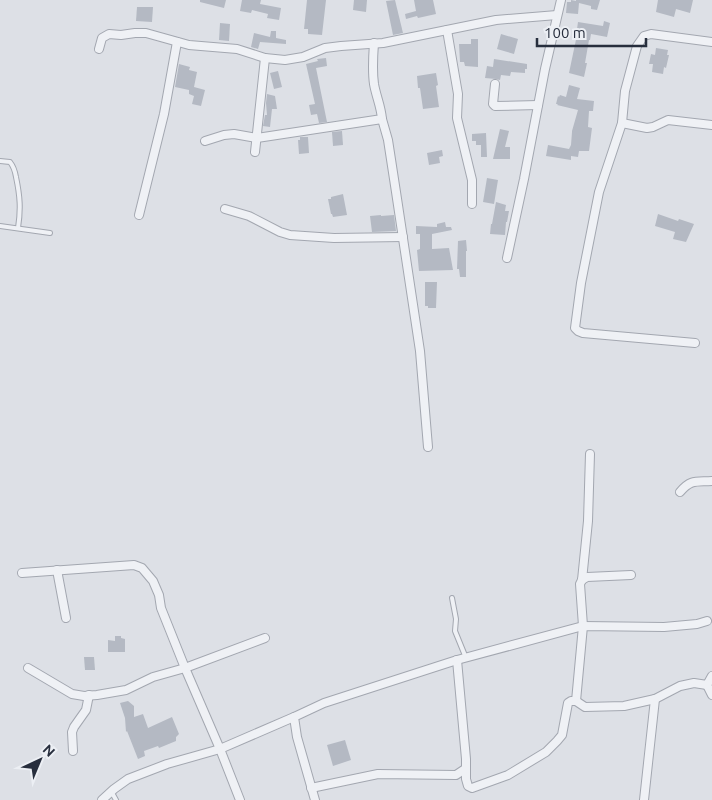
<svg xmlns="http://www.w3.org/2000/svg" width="712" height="800" font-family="Ubuntu,sans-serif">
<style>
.building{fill:#b4b9c3}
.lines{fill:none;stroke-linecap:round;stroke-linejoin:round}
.lane-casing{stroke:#a3a7b0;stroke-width:6}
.street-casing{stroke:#a3a7b0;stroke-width:10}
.lane{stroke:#eff1f5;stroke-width:4}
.street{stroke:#eff1f5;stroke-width:8}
</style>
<rect width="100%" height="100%" fill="#dde0e6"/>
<g class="building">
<path d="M200,0H226L224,8L200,2Z"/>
<path d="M242,0H261L260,4L281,8L279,20L267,18L268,14L252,10L251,13L240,11Z"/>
<path d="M307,0H326L322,35L308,34V29H304Z"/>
<path d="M354,0H367L366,12L353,10Z"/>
<path d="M395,0L403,33L393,35L386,1Z"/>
<path d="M414,0H433L436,14L418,18L417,16L406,19L405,14L416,11Z"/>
<path d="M571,0L576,1V0H600L597,10L591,9V6L579,3L578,14L566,13L567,2H571Z"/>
<path d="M658,0H693L690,13L676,9L674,17L656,12Z"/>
<path d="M137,7H153L152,22L136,21Z"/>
<path d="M604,21L610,23L607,37L591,34L590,40H589L585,63H587L584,77L569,73L578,30L577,29L578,22L603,26Z"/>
<path d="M220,23L230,24L229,41L219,40Z"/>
<path d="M271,31H276V38L286,40V44L260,42L258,49L251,47L254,33L270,37Z"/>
<path d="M501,34L518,39L514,54L497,49Z"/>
<path d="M471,39H478V67L465,66L464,62H460L459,44H471Z"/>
<path d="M656,48L668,50L667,55H669L666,68L664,67L663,74L652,72L653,64H649L651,54L655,55Z"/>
<path d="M326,58L327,66L316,68L327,122L319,123L317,114L311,115L309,105L315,104L306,64L318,61L317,59Z"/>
<path d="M494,59L527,64V69H525V73L511,72L510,76L501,75L500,80L496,79L485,78L487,66L493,67Z"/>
<path d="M179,64L190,67L189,70L197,72L194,87L205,90L201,106L192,104L194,96L189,94V90L175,87Z"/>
<path d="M278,71L282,87L274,89L270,73Z"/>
<path d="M436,73L438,85L436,86L439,107L423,109L420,88H418L417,76Z"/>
<path d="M569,85L580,88L577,99L594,101L593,111H589L588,127L592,128L589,151H579L578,157L571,156V160L546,156L548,145L569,149L571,145L572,132V131L578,110L557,105L558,104H556L558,96L559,97L560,95L566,97Z"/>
<path d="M267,94L275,96L277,109H272L270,127L263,126L265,115H267L266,103Z"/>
<path d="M500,129L509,131L505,147H510V159H493Z"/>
<path d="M342,131L343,145L333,146L332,132Z"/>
<path d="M486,133L487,157H481V145H476V141H472V134Z"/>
<path d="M300,137H308L309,153L299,154L298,140H300Z"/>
<path d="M442,150L443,156L439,157L440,163L429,165L427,153Z"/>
<path d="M487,178L498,180L494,204L483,202Z"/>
<path d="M343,194L347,215L333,217L332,214H331L328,199H331V197Z"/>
<path d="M496,202L506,205L505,211H509L507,222H506L505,235L490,234L491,224H492Z"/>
<path d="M658,214L678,221L679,219L694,224L686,242L673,239L675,232L655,226Z"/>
<path d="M381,215V216L394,215L396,231L372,232L370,216Z"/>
<path d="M445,222L446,227H451L452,230L432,234V249L449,248L453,270L419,271L417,250L420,249V234H416V226L437,227V224Z"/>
<path d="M466,240L467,251H466V277H460L459,269H457L458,241Z"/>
<path d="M425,282H437L436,308H428V306H425Z"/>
<path d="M115,636H121V638L125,639V652H108V640L115,641Z"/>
<path d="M84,657H94L95,670H85Z"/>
<path d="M128,701L134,706V717L143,714L148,728L172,717L179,734L176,737V741L159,748L158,746L144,751L145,756L138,759L127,731L126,732L125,718L120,703Z"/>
<path d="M345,740L351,760L333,766L327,745Z"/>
</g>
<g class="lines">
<g class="lane-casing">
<g id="lane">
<path d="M0,161L10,162C14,167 15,171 16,177C20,196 21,209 18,228"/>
<path d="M0,226L50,233"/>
<path d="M452,598L456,619L455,631L466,658"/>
<path d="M111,791L116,800"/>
</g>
</g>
<g class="street-casing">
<g id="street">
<path d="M447,30L458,94L457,118L472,180V204"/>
<path d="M99,49L102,38L109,34L121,35L135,33H146L189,45L237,49L265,58L285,60L303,57L325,48L341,46L383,43L496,20L557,15"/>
<path d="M495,84L493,104L495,106L538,105"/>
<path d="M382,119L388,140L396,192L420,351L428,447"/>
<path d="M622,123L647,128L653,127L668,120L712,125"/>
<path d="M205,141L224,135L234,134L257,138L382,119C381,106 376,96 374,84C372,70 373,57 374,43"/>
<path d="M255,152L265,58"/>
<path d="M225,209L249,216L280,232L290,235L334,238L403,237"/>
<path d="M139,215L164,114L177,42"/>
<path d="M507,258L524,179L545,69L561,0"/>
<path d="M695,343L583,333L578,331L575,328L581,283L599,192L622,123L625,91L637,46L644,36L651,34L712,42"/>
<path d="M680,492C691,479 696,482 712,481"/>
<path d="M57,570L66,618"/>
<path d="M22,573L134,565L142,568L153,581L159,595L161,608L185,668L220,749L240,800"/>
<path d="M582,580L587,577L631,575"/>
<path d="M457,660L466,759V779L468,786L472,788L508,775L546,752L557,741L562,735L568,703L571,701H576L585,707L624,706L655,699L680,686L694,683L707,685"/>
<path d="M28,668L72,694L84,696L97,695L126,690L153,677L185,668L265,638"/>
<path d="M712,676L707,685L712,695"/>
<path d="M576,701L583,626L580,584L582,580L588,521L590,454"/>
<path d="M73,751L72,732L74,727L86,710L89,695"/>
<path d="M311,788L378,774L456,775L465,769"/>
<path d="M102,800L114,789L128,779L167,764L220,749L294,717"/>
<path d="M315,800L297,737L294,717L324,703L457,660L583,626L664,627L697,624L707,621"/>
<path d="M644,800L655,699"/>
</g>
</g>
<use href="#lane" class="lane"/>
<use href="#street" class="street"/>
</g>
<g transform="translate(40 760) rotate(44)" stroke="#eceff4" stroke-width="4" paint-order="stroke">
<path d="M0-4L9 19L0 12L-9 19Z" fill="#272e3d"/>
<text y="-8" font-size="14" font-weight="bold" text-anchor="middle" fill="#272e3d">N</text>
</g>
<path d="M537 38v8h109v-8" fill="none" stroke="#272e3d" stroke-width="2.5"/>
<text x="544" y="38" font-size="15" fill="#272e3d" stroke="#eceff4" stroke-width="4" paint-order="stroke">100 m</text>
</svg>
